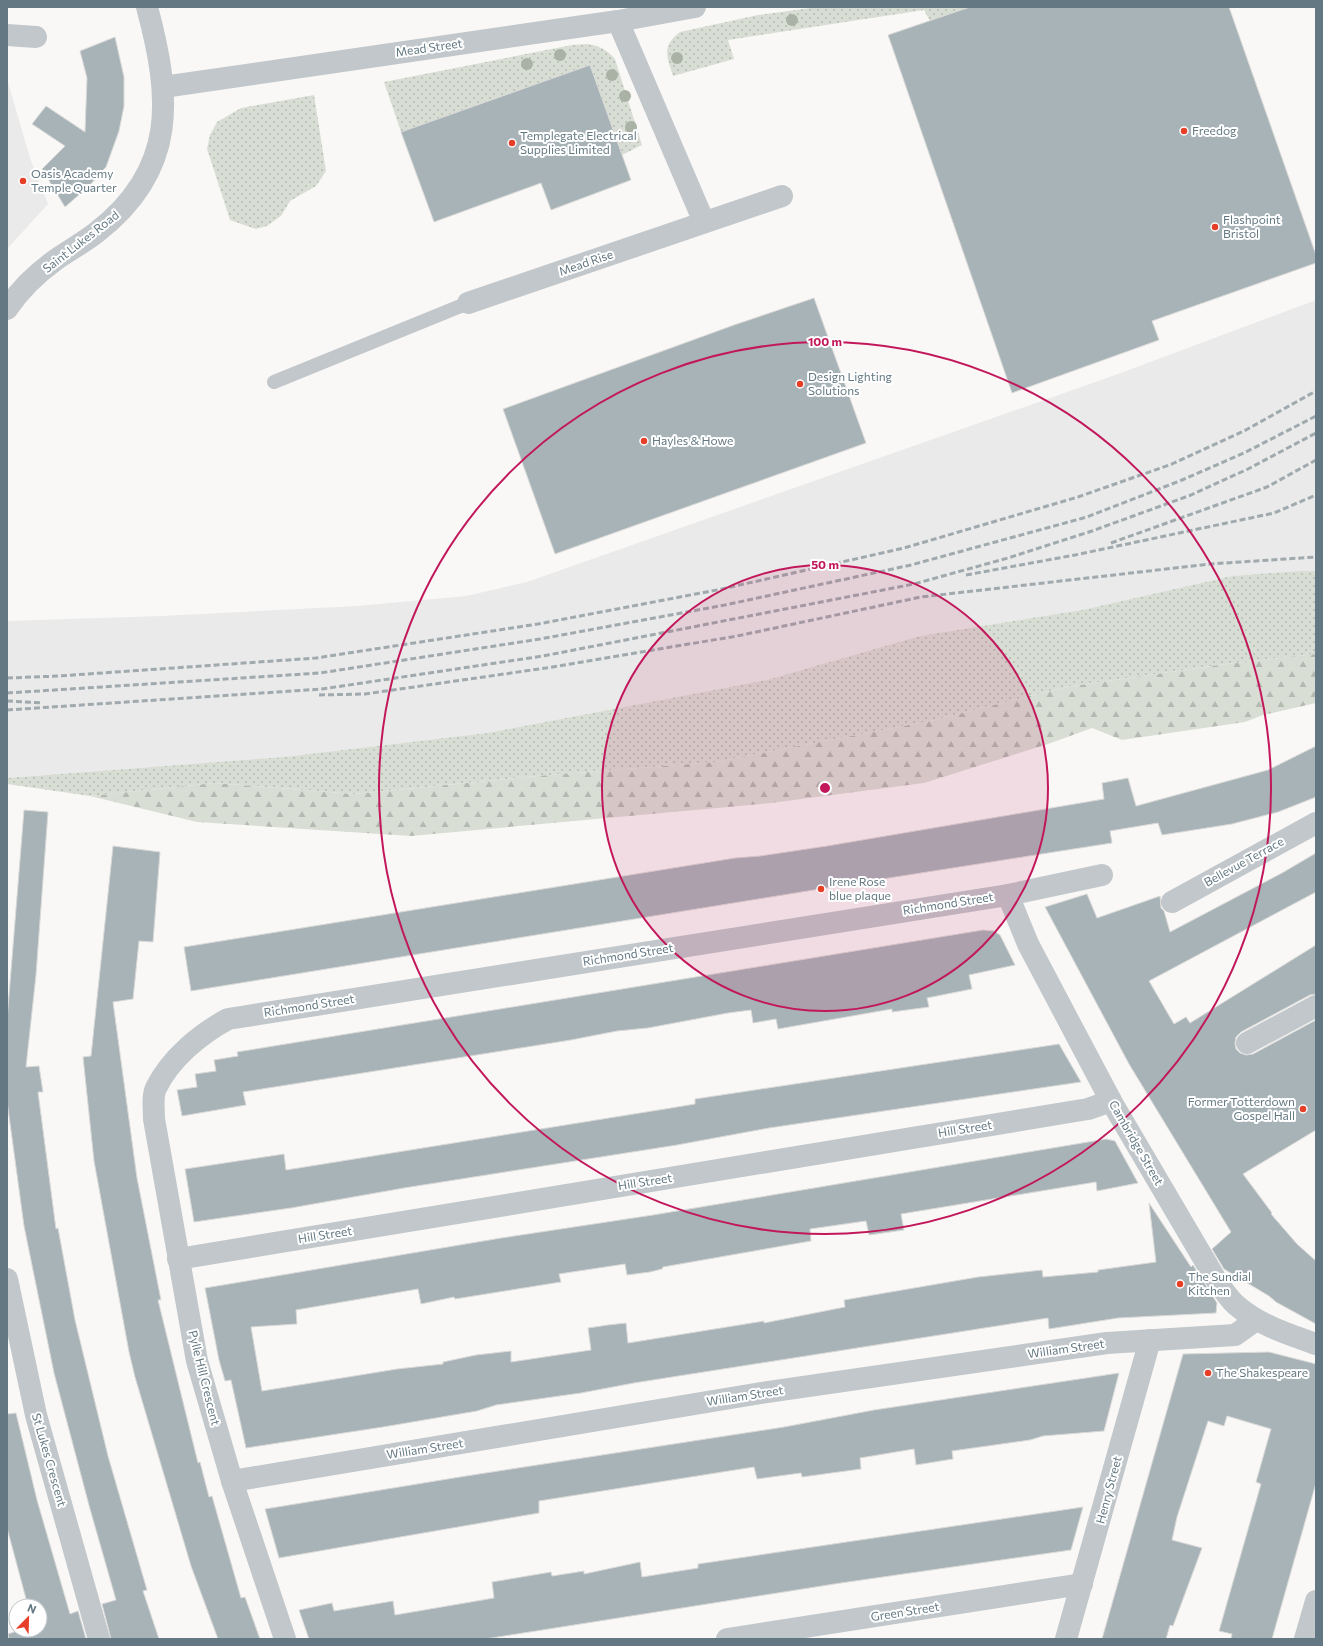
<svg xmlns="http://www.w3.org/2000/svg" width="1323" height="1646" font-family="Commissioner,sans-serif">
<style>
.built{fill:#e9eae9}
.green{fill:url(#green-dots)}
.forest{fill:url(#forest-firs)}
.building{fill:#a8b3b8;stroke:#dadad8}
.lines{fill:none;stroke-linecap:round;stroke-linejoin:round}
.service{stroke:#c1c7ca;stroke-width:14}
.minor{stroke:#c1c7ca;stroke-width:22}
.rail{stroke:#a0aaae;stroke-width:3;stroke-dasharray:6 3;stroke-linecap:butt}
.tree{fill:#a9b2a5}
.ring{fill:none;stroke:#c2185b;stroke-width:2}
.poi-dot{fill:#e73f27;stroke:#fff;stroke-width:1.5}
.labels{text-anchor:middle;stroke-width:4;stroke-linejoin:round;paint-order:stroke}
.street-label{font-size:12px;fill:#637882;stroke:#fff}
.poi-label{font-size:12px;fill:#637882;stroke:#fff;text-anchor:start}
.centre{fill:#c2185b;stroke:#fff;stroke-width:2}
.ring-label{font-size:12px;text-anchor:middle;font-weight:bold;fill:#c2185b;stroke:#fff;stroke-width:4;stroke-linejoin:round;paint-order:stroke}
</style>
<defs>
<pattern id="green-dots" width="8" height="8" patternUnits="userSpaceOnUse"><rect width="8" height="8" fill="#d9ded5"/><path d="M2 2h.1M6 6h.1" fill="none" stroke="#b4b9b2" stroke-width="1.8" stroke-linecap="round"/></pattern>
<pattern id="forest-firs" width="22" height="20" patternUnits="userSpaceOnUse"><rect width="22" height="20" fill="#d9ded5"/><path d="M5 1l3.5 6h-7zM16 11l3.5 6h-7z" fill="#b4b9b2"/></pattern>
</defs>
<rect width="100%" height="100%" fill="#f9f8f6"/>
<g class="built">
<path d="M7,79L30,158L48,204L7,249Z"/>
<path d="M1316,300V571L1232,576L1082,610L920,636L767,680L487,733L284,757L7,778V621L162,616L357,606L466,596L527,582L1118,374Z"/>
</g>
<g class="green">
<path d="M818,7H974L931,23L924,10L728,40L734,59L673,76C667,57 661,46 680,32L758,15Z"/>
<path d="M587,44C600,46 606,49 615,59L642,145L622,155L590,65L401,132L384,82L572,45Z"/>
<path d="M314,95L326,171L316,186L290,201L281,216L267,226L256,229L230,220L207,149L210,135L217,122L241,108Z"/>
<path d="M1301,571H1316V654L1226,664L1066,687L930,721L715,762L537,776L354,794L215,783L90,796L7,784V778L284,757L487,733L767,680L920,636L1082,610L1232,576Z"/>
</g>
<path class="forest" d="M1316,654V703L1263,715L1245,722L1122,740L1092,728L1048,744L924,783L771,803L411,836L197,822L90,796L215,783L354,794L537,776L715,762L930,721L1066,687L1226,664Z"/>
<g class="building">
<path d="M970,7H1229L1316,255V263L1152,321L1159,340L1012,393L888,35Z"/>
<path d="M115,37L124,77V106L119,131L106,167L89,186L65,207L42,169L65,146L32,124L46,106L85,132L87,78L80,51Z"/>
<path d="M590,65L631,180L551,210L541,183L434,222L401,132Z"/>
<path d="M814,298L866,443L555,554L503,409L734,325Z"/>
<path d="M1316,746V797L1278,812L1232,824L1162,835L1158,823L1110,831L1112,843L857,883L191,991L184,947L735,858L760,856L827,846L1104,799L1102,783L1128,778L1136,806L1268,770Z"/>
<path d="M24,810L48,812L36,975L26,1067L39,1066L43,1092H38L56,1229L58,1228L75,1320L108,1456L147,1590L143,1591L159,1639H111L102,1604L116,1600L90,1509L54,1373L24,1226L7,1101V1020Z"/>
<path d="M113,846L160,852L153,942L139,941L133,999L113,1002L137,1178L161,1300H158L198,1463L200,1462L209,1497L212,1496L241,1598L245,1597L260,1639H218L191,1566L135,1377L129,1352L94,1161L83,1057L91,1056Z"/>
<path d="M1316,853V892L1149,981L1174,1024L1186,1017L1190,1023L1316,945V994L1310,995L1241,1032L1236,1037L1235,1043L1236,1049L1240,1053L1246,1055L1253,1054L1316,1020V1130L1243,1174L1272,1213L1271,1214L1297,1244L1316,1261V1324L1276,1302L1269,1296L1224,1269L1212,1249L1231,1232L1129,1064L1045,907L1087,894L1097,918L1160,896L1161,908L1164,911L1170,932L1282,873Z"/>
<path d="M983,930L994,931L1000,935L1015,965L969,975L972,989L927,998L929,1007L892,1012V1009L778,1029L776,1019L753,1023L751,1010L728,1013L648,1028L617,1031L571,1040L243,1092L246,1105L182,1116L177,1090L197,1087L195,1074L216,1071L214,1060L238,1056L237,1052Z"/>
<path d="M1059,1044L1081,1082L769,1128L677,1145L404,1188L291,1208L194,1222L185,1169L284,1154L286,1170L671,1108L695,1104V1099Z"/>
<path d="M1106,1139L1115,1141L1138,1183L1097,1191L1096,1182L901,1214L904,1230L869,1235L866,1221L810,1229L811,1241L663,1267L662,1269L650,1272L627,1275L625,1264L559,1274L561,1282L455,1299L454,1297L421,1304L418,1289L296,1310L297,1324L251,1327L262,1391L397,1369L443,1364V1362L476,1355L511,1351V1362L591,1350L588,1328L608,1325L626,1323L628,1343L764,1321V1323L845,1307L844,1300L978,1277L1042,1270L1043,1277L1098,1272V1270L1156,1262L1149,1203L1191,1267L1193,1265L1217,1303L1216,1313L1118,1318L1049,1329L1048,1318L634,1383L581,1393L496,1405L477,1411L383,1427L246,1448L231,1380L225,1381L219,1360L205,1288L501,1238L653,1215Z"/>
<path d="M1269,1352L1316,1364V1483L1272,1639H1231L1232,1634L1219,1631L1261,1484L1256,1482L1271,1429L1227,1416L1224,1426L1208,1421L1177,1517L1172,1540L1202,1548L1173,1626L1170,1625L1166,1639H1102L1183,1354Z"/>
<path d="M1119,1373L1104,1431L1043,1436L1030,1440L952,1451L953,1459L916,1465L914,1449L860,1458L861,1469L802,1477L801,1473L757,1479L754,1467L539,1501V1513L279,1558L265,1509L466,1476L784,1427L874,1410Z"/>
<path d="M16,1413L37,1500L70,1614L78,1611L86,1639H9L8,1634L20,1630H40V1606H28L7,1528V1414Z"/>
<path d="M1083,1507L1071,1550L841,1583L485,1639H309L299,1610L332,1603L334,1611L393,1601L395,1615L494,1598L492,1582L551,1572L552,1576L584,1571V1574L640,1562L642,1577L698,1568V1564Z"/>
</g>
<g class="lines">
<path class="service" d="M274,382L468,303"/>
<g class="minor">
<path d="M618,21L704,222"/>
<path d="M7,35L36,37"/>
<path d="M163,87L618,21L695,7"/>
<path d="M468,303L782,196"/>
<path d="M7,309C19,291 36,274 54,261C68,251 83,243 97,232C178,169 171,97 147,7"/>
<path d="M1008,895L1028,944L1111,1101L1215,1278C1221,1287 1228,1298 1236,1305C1259,1325 1287,1334 1316,1344"/>
<path d="M1172,902L1316,823"/>
<path d="M1247,1043L1316,1006"/>
<path d="M178,1259L1088,1109L1111,1101"/>
<path d="M7,1279L36,1415L99,1639"/>
<path d="M232,1481L761,1393L1107,1343L1235,1335L1256,1320"/>
<path d="M285,1639L232,1481L197,1361L154,1119C154,1110 152,1096 156,1088C170,1059 200,1034 228,1019L1008,895L1102,875"/>
<path d="M727,1639L1082,1584"/>
<path d="M1066,1639L1150,1340"/>
<path d="M1305,1639L1316,1601"/>
</g>
<g class="rail">
<path d="M1111,543L1267,487L1316,460"/>
<path d="M966,575L1075,555L1274,513L1316,495"/>
<path d="M7,678L59,676L316,658L538,624L722,589L904,548L1078,497L1172,464L1244,431L1316,391"/>
<path d="M7,693L320,673L540,639L725,605L911,565L1087,517L1182,480L1244,453L1316,416"/>
<path d="M319,695L365,694L546,668L737,636L921,597L1210,564L1316,557"/>
<path d="M7,701L43,703"/>
<path d="M7,710L322,689L543,656L914,584L1008,558L1092,531L1191,495L1248,469L1316,433"/>
</g>
</g>
<g class="tree">
<circle cx="792" cy="20" r="6"/>
<circle cx="560" cy="55" r="6"/>
<circle cx="677" cy="58" r="6"/>
<circle cx="527" cy="64" r="6"/>
<circle cx="612" cy="75" r="6"/>
<circle cx="625" cy="96" r="6"/>
<circle cx="631" cy="127" r="6"/>
</g>
<circle cx="825" cy="788" r="223" fill="#c2185b" fill-opacity=".12"/>
<g class="ring">
<circle cx="825" cy="788" r="223"/>
<circle cx="825" cy="788" r="446"/>
</g>
<g class="poi-dot">
<circle cx="1184" cy="131" r="4"/>
<circle cx="512" cy="143" r="4"/>
<circle cx="23" cy="181" r="4"/>
<circle cx="1215" cy="227" r="4"/>
<circle cx="800" cy="384" r="4"/>
<circle cx="644" cy="441" r="4"/>
<circle cx="821" cy="889" r="4"/>
<circle cx="1303" cy="1109" r="4"/>
<circle cx="1180" cy="1284" r="4"/>
<circle cx="1208" cy="1373" r="4"/>
</g>
<g class="labels">
<g class="street-label">
<text transform="translate(429 48) rotate(-8)" y="4">Mead Street</text>
<text transform="translate(81 242) rotate(-38)" y="4">Saint Lukes Road</text>
<text transform="translate(586 263) rotate(-19)" y="4">Mead Rise</text>
<text transform="translate(1244 862) rotate(-29)" y="4">Bellevue Terrace</text>
<text transform="translate(948 904) rotate(-9)" y="4">Richmond Street</text>
<text transform="translate(628 955) rotate(-9)" y="4">Richmond Street</text>
<text transform="translate(309 1006) rotate(-9)" y="4">Richmond Street</text>
<text transform="translate(965 1129) rotate(-9)" y="4">Hill Street</text>
<text transform="translate(1136 1143) rotate(60)" y="4">Cambridge Street</text>
<text transform="translate(645 1182) rotate(-9)" y="4">Hill Street</text>
<text transform="translate(325 1235) rotate(-9)" y="4">Hill Street</text>
<text transform="translate(1066 1349) rotate(-8)" y="4">William Street</text>
<text transform="translate(204 1378) rotate(76)" y="4">Pylle Hill Crescent</text>
<text transform="translate(745 1396) rotate(-9)" y="4">William Street</text>
<text transform="translate(425 1449) rotate(-9)" y="4">William Street</text>
<text transform="translate(49 1460) rotate(74)" y="4">St Lukes Crescent</text>
<text transform="translate(1109 1490) rotate(-75)" y="4">Henry Street</text>
<text transform="translate(905 1612) rotate(-9)" y="4">Green Street</text>
</g>
<g class="poi-label">
<text x="1192" y="135">Freedog</text>
<text x="520" y="140">Templegate Electrical<tspan x="520" dy="14">Supplies Limited</tspan></text>
<text x="31" y="178">Oasis Academy<tspan x="31" dy="14">Temple Quarter</tspan></text>
<text x="1223" y="224">Flashpoint<tspan x="1223" dy="14">Bristol</tspan></text>
<text x="808" y="381">Design Lighting<tspan x="808" dy="14">Solutions</tspan></text>
<text x="652" y="445">Hayles &amp; Howe</text>
<text x="829" y="886">Irene Rose<tspan x="829" dy="14">blue plaque</tspan></text>
<text x="1295" y="1106" text-anchor="end">Former Totterdown<tspan x="1295" dy="14">Gospel Hall</tspan></text>
<text x="1188" y="1281">The Sundial<tspan x="1188" dy="14">Kitchen</tspan></text>
<text x="1216" y="1377">The Shakespeare</text>
</g>
</g>
<circle cx="825" cy="788" r="6" class="centre"/>
<g class="ring-label">
<text x="825" y="346">100 m</text>
<text x="825" y="569">50 m</text>
</g>
<rect width="1323" height="1646" fill="none" stroke="#637882" stroke-width="16"/>
<g transform="translate(28 1618) rotate(23)"><circle r="19" fill="#ffffff" stroke="#c1c9cd"/>
<path d="M0-3L7 15L0 10L-7 15Z" fill="#e73f27"/>
<text y="-6" font-size="11" font-weight="bold" text-anchor="middle" fill="#637882">N</text>
</g>
</svg>
